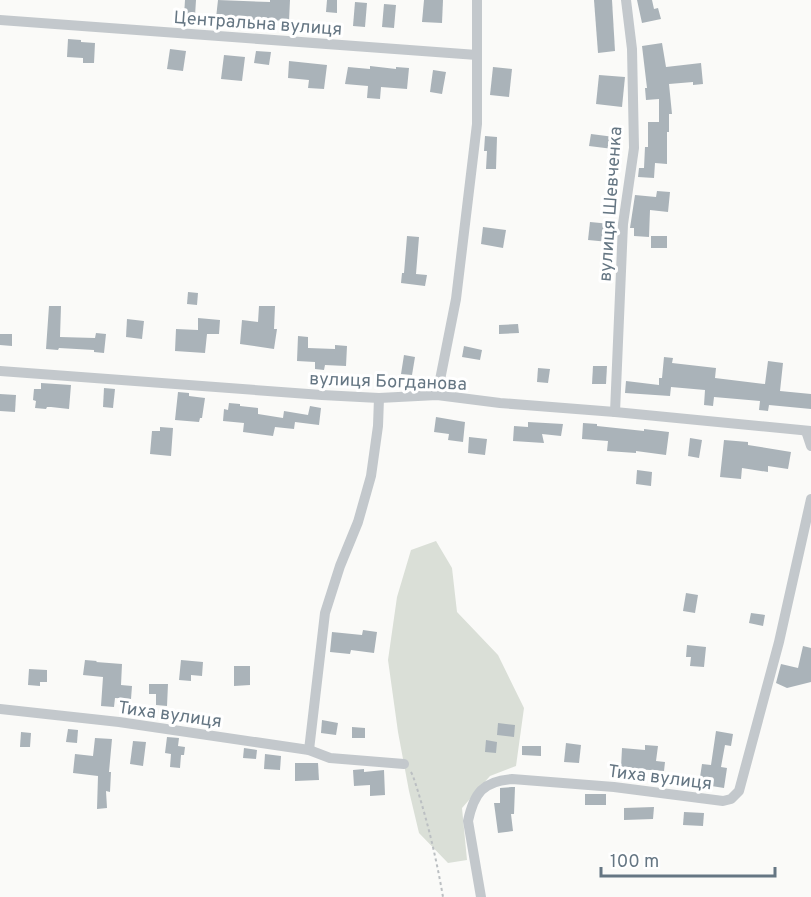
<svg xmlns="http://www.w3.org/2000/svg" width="811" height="897" font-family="Overpass,sans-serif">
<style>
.green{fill:#dadfd7}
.building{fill:#aab3b9}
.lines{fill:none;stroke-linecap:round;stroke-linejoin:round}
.path{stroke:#bbbfc2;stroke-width:2;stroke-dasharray:3 3;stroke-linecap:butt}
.street{stroke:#c3c8cc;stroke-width:10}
.labels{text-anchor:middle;stroke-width:6;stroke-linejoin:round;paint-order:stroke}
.street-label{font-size:18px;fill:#657683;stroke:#fff}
</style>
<rect width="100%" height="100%" fill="#fafaf8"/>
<path class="green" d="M436,541L452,568L457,612L498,655L524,708L516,766L490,776L462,808L467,860L448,863L419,833L409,791L398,732L388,660L397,597L411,550Z"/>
<g class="building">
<path d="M185,0H196L195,16L184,15Z"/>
<path d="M218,0L270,2V0H290L289,21L216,18Z"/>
<path d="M327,0H337V13L326,12Z"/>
<path d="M424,0H443L442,23L422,22Z"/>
<path d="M594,0H612L615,51L598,53Z"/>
<path d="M637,0H652L654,9L658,8L661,19L642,23Z"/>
<path d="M355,2L367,3L365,27L353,26Z"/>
<path d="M384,4L396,5L394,28L382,27Z"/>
<path d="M68,39L81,40V42L95,43L94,63H83V58L67,57Z"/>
<path d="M662,43L666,67L701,63L703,84L693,85V82L669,84L672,114H669V132H667V164L655,163L654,178L638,177L639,168H644L645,147H648V122H659V99L646,100L645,88H647L642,46Z"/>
<path d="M170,49L186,51L183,71L167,69Z"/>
<path d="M256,51L271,52L269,65L254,63Z"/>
<path d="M224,55L245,57L242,81L221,79Z"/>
<path d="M289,61L327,65L324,89L308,88L309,80L288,78Z"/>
<path d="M370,66L396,69V67L409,68L407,89L381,87L380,99L367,98L368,86L345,84L348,67L370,69Z"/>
<path d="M493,67L512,69L509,97L490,95Z"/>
<path d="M433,70L446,72L442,94L430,92Z"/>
<path d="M599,75L625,77L622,107L596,104Z"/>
<path d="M591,134L622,138L621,150L589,146Z"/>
<path d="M485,136L497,137L496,169H486L487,151H484Z"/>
<path d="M657,191L670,192L668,212L650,210L649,237L634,236V228H630L635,195L656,197Z"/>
<path d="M590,222L611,224L609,242L588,240Z"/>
<path d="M483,227L506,230L503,248L481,244Z"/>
<path d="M407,236L419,237L416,274L427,275L425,286L401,283L402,273H404Z"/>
<rect x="651" y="236" width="16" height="12"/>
<path d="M188,292L198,293L197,305L187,304Z"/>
<path d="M49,306H61L60,337L95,338L96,333L106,334L104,353L94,352V350L59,348L58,350L46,349Z"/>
<path d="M259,306H275L274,329H277L274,349L240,344L242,320L258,322Z"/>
<path d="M198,318L220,320L219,334H207L205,353L175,351L176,329L198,330Z"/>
<path d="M127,319L144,321L142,339L126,337Z"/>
<path d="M518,324L519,333L499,334V325Z"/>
<path d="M0,334H12V346L0,345Z"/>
<path d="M298,336L308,337V348L335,349V345L347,346L346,366L325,365L324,370L315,369V362L297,361Z"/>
<path d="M464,346L482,350L480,360L462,357Z"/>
<path d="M404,355L415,357L412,375L401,374Z"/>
<path d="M664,357L673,358L672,363L716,368L715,378L765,384L768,361L783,363L780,391L811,394V409L769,405L768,411L759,410L760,401L714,397L713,406L704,405L705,390L671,387L670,396L625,393L626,381L659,385V378H662Z"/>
<path d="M593,366H607L606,384H592Z"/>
<path d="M538,368L550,369L548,383L537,382Z"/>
<path d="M41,383L71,385L69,409L51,407H47L46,409L35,408L36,401L33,400L34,389H41Z"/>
<path d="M104,388L115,389L113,408L103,407Z"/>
<path d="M178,392L189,393V396L205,398L202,418H200L199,422L175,420Z"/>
<path d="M0,394L16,395L15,412L0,411Z"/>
<path d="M229,403L240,404V406L258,408V414L283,418L284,411L308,415L310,406L321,408L319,425L295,422L294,429L275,427L273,436L243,432L244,423L223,421L224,409L228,410Z"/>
<path d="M436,417L465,422L463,442L448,440L449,434L434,432Z"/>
<path d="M528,422L563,424L561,436L542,434L544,443L513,441L514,426L528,427Z"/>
<path d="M583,423L597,424V426L644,431V429L669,432L666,455L636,451V453L607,451L608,441L582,439Z"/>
<path d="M160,427L173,428L171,456L150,454L152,431H160Z"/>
<path d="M469,437L487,439L485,455L468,453Z"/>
<path d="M690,438L702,440L699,458L688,456Z"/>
<path d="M724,440L748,442V445L791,452L788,469L768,466V472L742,468L741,479L720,477Z"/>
<path d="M637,470L652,472L651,486L636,484Z"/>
<path d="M686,593L698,595L695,613L683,611Z"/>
<path d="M751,613L765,615L763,626L749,623Z"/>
<path d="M363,630L377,632L374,653L351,650L350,654L330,652L332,632L362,635Z"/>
<path d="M687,645L706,647L704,667L690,666L691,657H686Z"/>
<path d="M803,646L811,648V682L787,688L776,683L781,664L798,668Z"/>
<path d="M85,660L97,661L96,662L122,664L121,685L132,686L131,699L115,698L114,707L101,706L103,677L83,675Z"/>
<path d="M181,660L203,662L202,676L191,675V681L179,680Z"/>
<path d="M234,666H250V685L234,686Z"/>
<path d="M29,669L47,670V682H40V686L28,685Z"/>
<path d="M149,684H168L167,706L156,705V694H149Z"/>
<path d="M322,720L338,723L336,735L321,733Z"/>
<path d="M498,723L515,725L514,737L497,735Z"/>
<path d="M352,727L365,728V738H352Z"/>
<path d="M68,729L78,730L77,743L66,742Z"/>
<path d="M716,731L733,734L731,746L725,745L721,767L727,768L724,788L699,784L702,764L711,765Z"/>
<path d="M21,732L31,733L30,747H20Z"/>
<path d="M167,737L179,738L178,746L185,747L184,755H181L180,768L170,767L171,754L165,753Z"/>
<path d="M95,738L112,739L109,772H111L110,792L106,791L107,808L97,809L98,776L73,773L75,754L93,756Z"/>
<path d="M486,740L497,742L496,753L485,752Z"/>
<path d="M133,741L146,742L143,766L130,764Z"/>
<path d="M566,743L581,745L579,763L564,762Z"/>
<path d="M645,745L658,746L656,761L665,762L664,771L621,768L622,748L645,750Z"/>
<path d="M522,746H541V756L522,755Z"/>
<path d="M244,748L257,750L256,759L243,758Z"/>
<path d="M265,754L281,756L280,770L264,769Z"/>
<path d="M295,763H318L319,780L295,781Z"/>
<path d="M364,769V772L384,770L385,795L370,796V785L354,786L353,770Z"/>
<path d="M512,787H515L514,814H511L513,831L498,833L494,803H500V788Z"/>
<rect x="585" y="794" width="21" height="11"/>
<path d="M654,807L653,819L624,820V808Z"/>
<path d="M684,812L704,813L703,826L683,825Z"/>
</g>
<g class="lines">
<path class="path" d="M411,772L413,776C426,815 436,856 443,897"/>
<g class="street">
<path d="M0,20L477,55"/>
<path d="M0,371L322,395L379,398L437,395L500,403L615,412L811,431"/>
<path d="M437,395L456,299L477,124V0"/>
<path d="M615,412L623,224L634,148L632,49L626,0"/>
<path d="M806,431L811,446"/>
<path d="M0,709L119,722L309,750L330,758L404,764"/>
<path d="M309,750L325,613L340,566L358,522L371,476L378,426L379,398"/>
<path d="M481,897L468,821C474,793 483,781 512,779L614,787L723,801L731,799L739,791L779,642L811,499"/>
</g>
</g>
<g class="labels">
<g class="street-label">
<text transform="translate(258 23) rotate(4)" y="6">Центральна вулиця</text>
<text transform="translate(610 204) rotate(-86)" y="6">вулиця Шевченка</text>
<text transform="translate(388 381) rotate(2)" y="6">вулиця Богданова</text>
<text transform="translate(170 714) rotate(8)" y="6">Тиха вулиця</text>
<text transform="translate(660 777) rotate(7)" y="6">Тиха вулиця</text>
</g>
</g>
<path d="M601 867v9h174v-9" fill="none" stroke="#657683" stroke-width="3"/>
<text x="610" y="867" font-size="18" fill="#657683" stroke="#ffffff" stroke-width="4.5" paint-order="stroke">100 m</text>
</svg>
